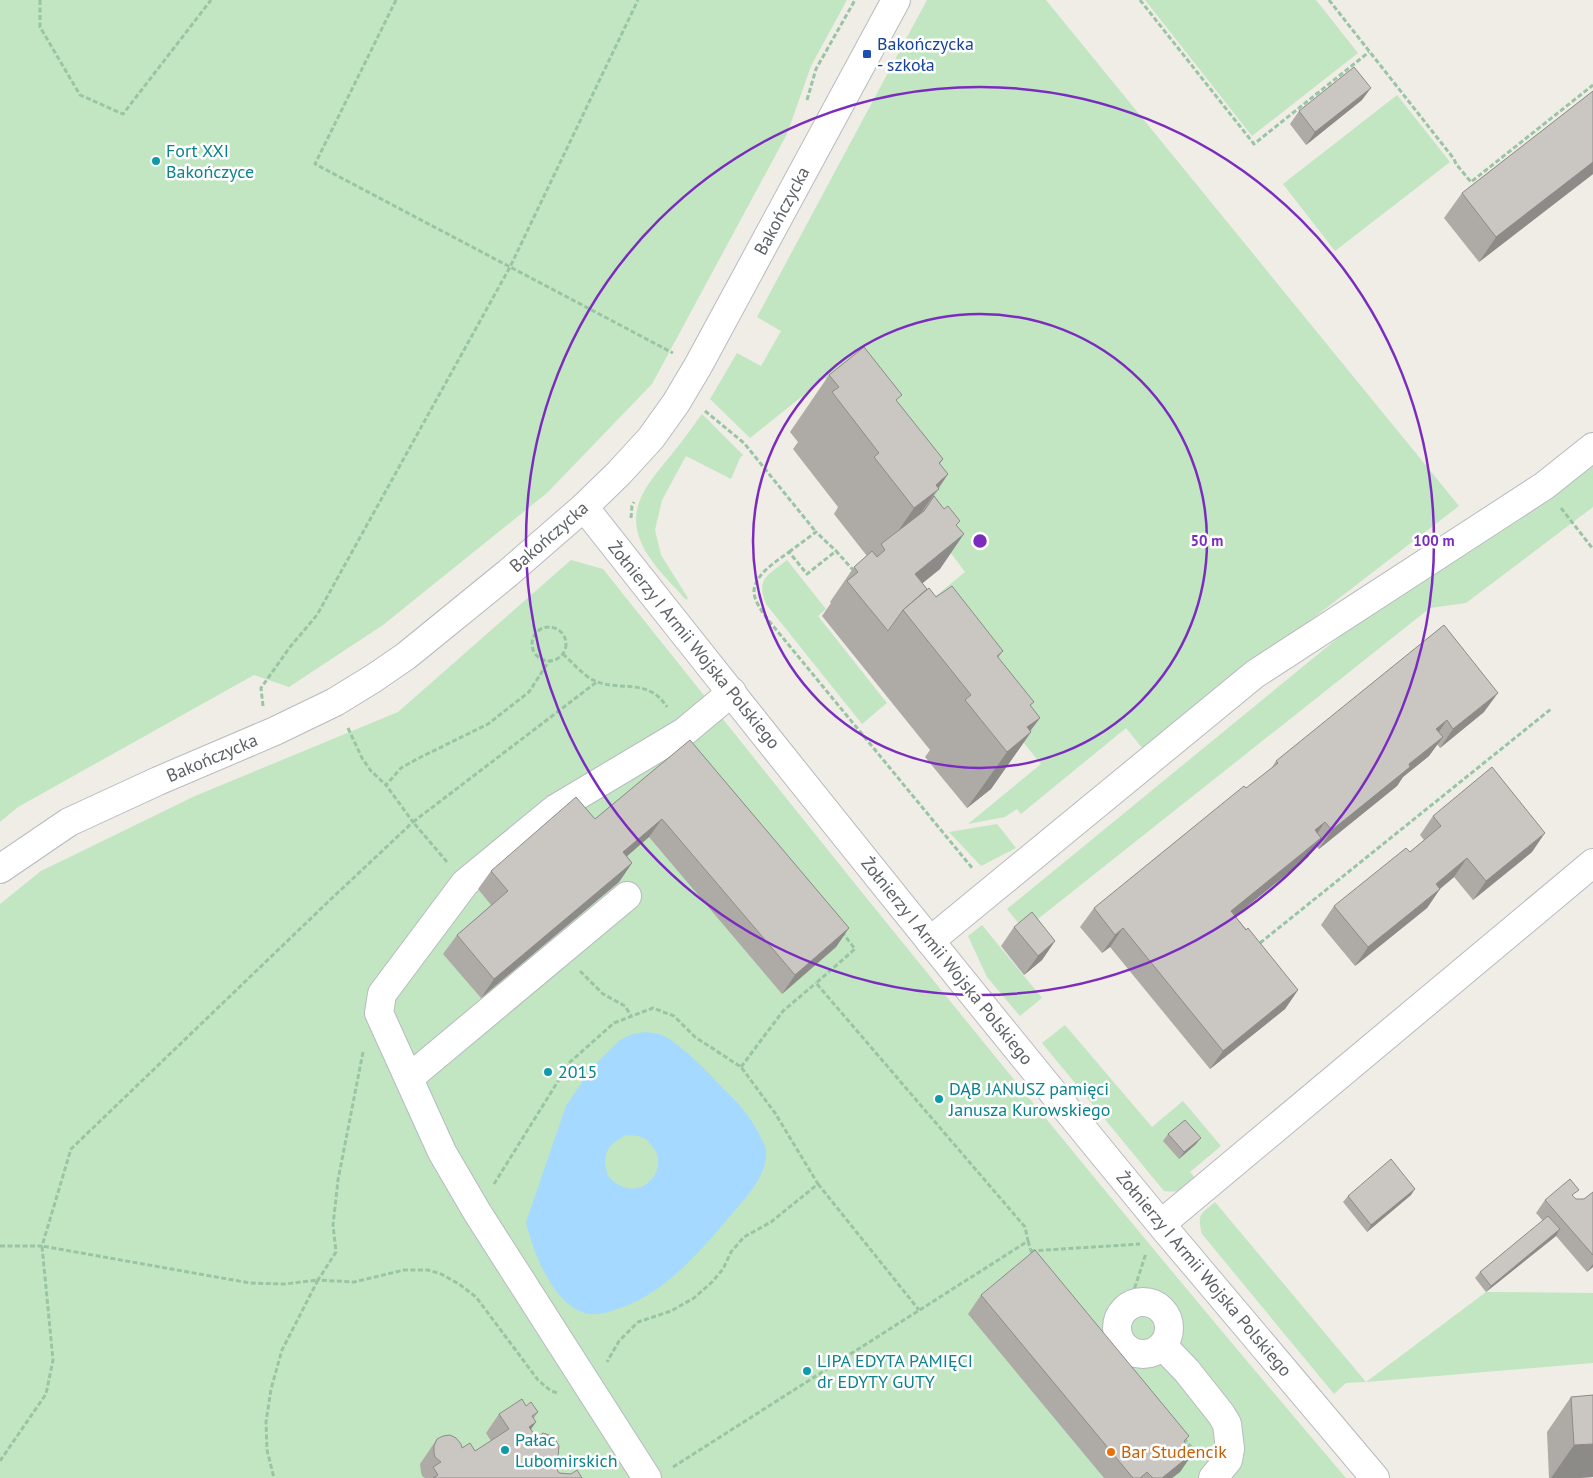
<svg xmlns="http://www.w3.org/2000/svg" width="1593" height="1478" font-family="'PT Sans',sans-serif">
<style>
.green{fill:#c2e6c1}
.water{fill:#a5d9ff;fill-rule:evenodd}
.lines{fill:none;stroke-linecap:round;stroke-linejoin:round}
.minor-casing{stroke:#b7babf;stroke-width:30}
.path{stroke:#99c5a5;stroke-width:3;stroke-dasharray:5 2.5;stroke-linecap:butt}
.minor{stroke:#fff;stroke-width:28}
.wall{fill:#aeaba7}
.shaded-wall{fill:#8d8b88}
.building{fill:#cac7c2;stroke:#8d8b88}
.ring{fill:none;stroke:#7b2cbf;stroke-width:2.5}
.transit-dot{fill:#1a4fb4;stroke:#fff;stroke-width:2}
.culture-dot{fill:#0f9aa8;stroke:#fff;stroke-width:2}
.food-dot{fill:#e8710a;stroke:#fff;stroke-width:2}
.labels{text-anchor:middle;stroke-width:5;stroke-linejoin:round;paint-order:stroke}
.transit-label{font-size:18px;fill:#164399;stroke:#fff;text-anchor:start}
.culture-label{font-size:18px;fill:#0d838f;stroke:#fff;text-anchor:start}
.street-label{font-size:18px;fill:#5d6165;stroke:#fff}
.food-label{font-size:18px;fill:#c56008;stroke:#fff;text-anchor:start}
.centre{fill:#7b2cbf;stroke:#fff;stroke-width:2.5}
.ring-label{font-size:15px;text-anchor:middle;font-weight:bold;fill:#7b2cbf;stroke:#fff;stroke-width:5;stroke-linejoin:round;paint-order:stroke}
</style>
<rect width="100%" height="100%" fill="#efede5"/>
<g class="green">
<path d="M0,0H847L811,66L787,134L652,384L547,493L383,625L289,687L254,675L18,807L0,822Z"/>
<path d="M927,0H1046L1459,506L1143,749L1126,728L1021,814L1017,809L1005,817L968,824L1041,764L916,612L965,572L880,458L876,439L825,378L750,438L710,399L737,353L761,366L781,331L757,317Z"/>
<path d="M1145,0H1316L1358,53L1252,136Z"/>
<path d="M1397,95L1450,162L1335,251L1283,184Z"/>
<path d="M702,414L743,455L740,458L731,479L686,456L662,500L655,530L661,555L688,598L686,600C673,585 656,569 646,552C622,510 646,486 672,454C683,441 692,427 702,414Z"/>
<path d="M1593,464V507L1466,603L1430,608L1024,930L1007,909L1366,615L1534,509Z"/>
<path d="M571,560L603,569C847,875 1092,1180 1346,1478H0V904L41,871L195,796L398,712Z"/>
<path d="M787,560L826,609L818,616L887,703L862,724L766,604C755,578 769,575 787,560Z"/>
<path d="M997,824L1016,848L981,866L949,832Z"/>
<path d="M982,925L1042,998L1020,1016L987,977L968,936Z"/>
<path d="M1065,1025L1152,1127L1183,1101L1221,1146L1190,1172L1196,1179C1184,1190 1180,1193 1164,1191L1042,1043Z"/>
<path d="M1215,1202L1366,1382L1486,1292L1593,1293V1363L1366,1382L1346,1383L1334,1394L1202,1234C1197,1214 1200,1215 1215,1202Z"/>
</g>
<path class="water" d="M645,1032C651,1033 659,1033 664,1036C679,1043 706,1070 718,1083C736,1101 752,1116 762,1140C764,1143 766,1147 766,1150C768,1176 746,1197 731,1215C698,1254 662,1297 611,1311C605,1313 596,1315 589,1314C554,1308 533,1252 526,1222L566,1106L592,1067L620,1040L633,1034ZM626,1135C631,1136 637,1135 641,1137C645,1138 648,1141 650,1144C674,1165 641,1209 610,1178C607,1175 607,1172 606,1168C602,1150 612,1143 626,1135Z"/>
<g class="lines">
<g class="minor-casing">
<g id="minor">
<path d="M584,507C775,749 968,990 1164,1228C1234,1312 1305,1395 1375,1478"/>
<path d="M0,869L69,822L158,781L275,731L335,702L374,678L406,656L508,573L584,507L619,473L651,438L676,403L698,366L896,0"/>
<path d="M930,941L1255,674L1544,486L1593,447"/>
<path d="M409,1078L627,896"/>
<path d="M1161,1224L1593,863"/>
<circle cx="1143" cy="1328" r="26"/>
<path d="M1163,1346L1187,1371L1221,1414L1227,1424L1230,1449L1228,1460L1213,1478"/>
<path d="M647,1478L477,1212L442,1152L379,1013L382,994L465,883L555,809L684,732L732,692"/>
</g>
</g>
<g class="path">
<path d="M40,0V27L80,95L123,114L211,0"/>
<path d="M396,0L315,164L673,353"/>
<path d="M1140,0L1254,144L1369,52"/>
<path d="M1329,0L1454,159L1456,164L1471,182L1593,85"/>
<path d="M807,100L816,69L855,0"/>
<path d="M705,411L744,443L816,532"/>
<path d="M1561,508L1593,549"/>
<path d="M631,518L632,506L634,502"/>
<path d="M789,552L816,532L836,551"/>
<path d="M854,571L836,551L807,574L789,552C777,561 753,575 754,593C755,603 764,614 769,621L973,869"/>
<circle cx="549" cy="644" r="17"/>
<path d="M563,654C571,661 583,675 593,680C619,693 647,676 667,707"/>
<path d="M263,706L261,688L290,647L317,615L510,267L638,0"/>
<path d="M348,728L362,758L371,771L386,785"/>
<path d="M447,862L413,822L598,681"/>
<path d="M1260,943L1551,709"/>
<path d="M580,971L603,994L625,1006L631,1016"/>
<path d="M363,1052L338,1180L333,1225L336,1252L318,1280L354,1282L404,1270H428L441,1274L459,1284L476,1297L538,1380L551,1391L558,1393"/>
<path d="M741,1067L783,1011L816,983"/>
<path d="M494,1184L570,1062L614,1023L653,1008L674,1016L695,1037L741,1067L775,1113L818,1184L771,1222L744,1237L731,1252L723,1269L712,1282L694,1298L671,1311L638,1322L619,1341L607,1362"/>
<path d="M818,1184L919,1310"/>
<path d="M1028,1241L1031,1251L1034,1256"/>
<path d="M0,1246H42L71,1149L330,900L413,822L386,785L401,768L417,759L488,724L529,692L549,661"/>
<path d="M1031,1251L1140,1244"/>
<path d="M1135,1303L1134,1290L1146,1253"/>
<path d="M1184,1438L1196,1453"/>
<path d="M0,1461L46,1394L53,1360L42,1246L250,1283L285,1284L318,1280L282,1350L271,1389L266,1422L267,1450L274,1478"/>
<path d="M673,1467L1028,1241L1025,1227L816,983L855,949L842,932"/>
</g>
<use href="#minor" class="minor"/>
</g>
<g class="wall">
<path d="M1593,91V174L1479,262L1444,218L1462,193Z"/>
<path d="M1362,100L1306,145L1290,124L1299,111Z"/>
<path d="M829,375L943,459L940,464L948,474L934,496L957,526L940,569L922,583L927,589L936,597L1003,651L998,658L1031,706V732L991,789L967,808L925,757L930,750L822,616L831,603L830,602L854,567L867,556L834,514L838,507L793,449L798,442L790,432Z"/>
<path d="M1484,712L1440,748L1437,744L1429,756L1403,777L1397,786L1319,849L1316,846L1308,857L1235,916L1298,990L1285,1009L1210,1069L1110,947L1102,953L1080,927L1094,908L1271,769L1276,761Z"/>
<path d="M690,740L849,928L836,947L782,994L649,837L627,856L632,863L619,882L481,998L443,954L457,935L491,905L478,889L491,871L595,819Z"/>
<path d="M1433,816L1532,852L1473,900L1454,877L1440,889L1427,908L1355,966L1321,925L1334,906L1410,852L1424,840L1420,835Z"/>
<path d="M1014,927L1055,941L1042,960L1024,975L1001,946Z"/>
<path d="M1168,1134L1196,1144L1179,1159L1163,1141Z"/>
<path d="M1593,1192V1267L1587,1272L1556,1236L1486,1292L1475,1278L1480,1272L1543,1221L1536,1213L1545,1200L1574,1197L1576,1199H1584Z"/>
<path d="M1411,1195L1367,1232L1343,1202L1348,1196Z"/>
<path d="M981,1295L1184,1442L1193,1453L1180,1472L1172,1478H1104L968,1314Z"/>
<path d="M1593,1395V1477L1579,1478H1549L1547,1432L1571,1397Z"/>
<path d="M526,1406L538,1412L534,1418L531,1429L559,1473L582,1478H425L422,1476L421,1472L420,1464L424,1458L437,1439L462,1448L475,1451L491,1441L486,1433L499,1414Z"/>
</g>
<g class="shaded-wall">
<path d="M1371,88L1362,100L1306,145L1315,132Z"/>
<path d="M1593,162V174L1479,262L1496,237Z"/>
<path d="M948,474L899,545L885,550L914,508L936,485Z"/>
<path d="M964,534L940,569L891,609L915,574Z"/>
<path d="M1498,693L1484,712L1440,748L1453,729Z"/>
<path d="M1040,718L1028,734L1031,732L991,789L967,808L1007,752L1027,727Z"/>
<path d="M1447,720L1434,739L1436,729Z"/>
<path d="M1443,737L1429,756L1403,777L1397,786L1319,849L1332,830L1409,764Z"/>
<path d="M662,819L649,837L610,871L623,852Z"/>
<path d="M1325,822L1312,841L1315,830Z"/>
<path d="M1545,833L1532,852L1473,900L1486,881Z"/>
<path d="M1321,838L1308,857L1218,930L1231,911Z"/>
<path d="M1467,858L1454,877L1423,903L1436,884Z"/>
<path d="M632,863L619,882L481,998L494,979Z"/>
<path d="M1440,889L1427,908L1355,966L1368,947Z"/>
<path d="M849,928L836,947L782,994L795,975Z"/>
<path d="M1123,928L1110,947L1102,953L1115,935Z"/>
<path d="M1055,941L1042,960L1024,975L1038,956Z"/>
<path d="M1298,990L1285,1009L1210,1069L1223,1051Z"/>
<path d="M1201,1138L1196,1144L1179,1159L1184,1152Z"/>
<path d="M1415,1189L1411,1195L1367,1232L1371,1225Z"/>
<path d="M1560,1229L1556,1236L1486,1292L1491,1286Z"/>
<path d="M1593,1264V1267L1587,1272Z"/>
<path d="M536,1422L523,1441L529,1427Z"/>
<path d="M1593,1444V1477L1579,1478H1551L1574,1445Z"/>
<path d="M1193,1453L1180,1472L1172,1478H1162Z"/>
<path d="M558,1457L545,1476L552,1461Z"/>
</g>
<g class="building">
<path d="M1354,67L1371,88L1315,132L1299,111Z"/>
<path d="M1593,91V162L1496,237L1462,193Z"/>
<path d="M864,347L902,395L896,400L943,459L939,463L948,474L936,485L939,489L914,508L874,457L879,453L832,392L839,387L829,375Z"/>
<path d="M934,496L944,509L948,506L960,521L956,525L964,534L915,574L927,589L903,610L888,631L847,581L858,572L854,567L872,551L877,557L885,550L881,544L924,511Z"/>
<path d="M952,586L1003,651L997,656L1034,702L1030,705L1040,718L1027,727L1031,732L1007,752L965,700L971,695L903,610L929,588L936,597Z"/>
<path d="M1444,625L1498,693L1453,729L1447,720L1436,729L1443,737L1409,764L1410,767L1332,830L1325,822L1315,830L1321,838L1231,911L1246,930L1248,928L1298,990L1223,1051L1123,928L1115,935L1094,908L1244,786L1246,788L1278,763L1276,761Z"/>
<path d="M690,740L849,928L795,975L662,819L623,852L632,863L494,979L457,935L508,891L491,871L576,797L595,819Z"/>
<path d="M1492,767L1545,833L1486,881L1467,858L1436,884L1440,889L1368,947L1334,906L1406,848L1410,852L1441,826L1433,816Z"/>
<path d="M1032,912L1055,941L1038,956L1014,927Z"/>
<path d="M1185,1120L1201,1138L1184,1152L1168,1134Z"/>
<path d="M1391,1159L1415,1189L1371,1225L1348,1196Z"/>
<path d="M1570,1179L1579,1190L1572,1195L1576,1199H1584L1593,1192V1255L1545,1200Z"/>
<path d="M1548,1216L1560,1229L1491,1286L1480,1272Z"/>
<path d="M1035,1250L1189,1436L1184,1441L1193,1453L1162,1478H1153L1147,1472L1140,1478H1133L981,1295Z"/>
<path d="M1593,1395V1444L1574,1445L1571,1397Z"/>
<path d="M522,1399L526,1406L531,1402L538,1412L532,1416L536,1422L529,1427L537,1438L543,1433L554,1437L559,1446L558,1457L552,1461L559,1473L571,1474L577,1470L582,1478H433L438,1475L433,1467L441,1462L435,1457L434,1453V1446L437,1439L443,1436L450,1435L456,1438L461,1444L462,1448L470,1443L475,1451L509,1429L499,1414Z"/>
</g>
<g class="ring">
<circle cx="980" cy="541" r="227"/>
<circle cx="980" cy="541" r="454"/>
</g>
<rect class="transit-dot" x="862" y="49" width="10" height="10" rx="2.5"/>
<g class="culture-dot">
<circle cx="156" cy="161" r="5"/>
<circle cx="548" cy="1072" r="5"/>
<circle cx="939" cy="1099" r="5"/>
<circle cx="807" cy="1371" r="5"/>
<circle cx="505" cy="1450" r="5"/>
</g>
<circle class="food-dot" cx="1111" cy="1452" r="5"/>
<g class="labels">
<g class="transit-label">
<text x="877" y="50">Bakończycka<tspan x="877" dy="21">- szkoła</tspan></text>
</g>
<g class="culture-label">
<text x="166" y="157">Fort XXI<tspan x="166" dy="21">Bakończyce</tspan></text>
<text x="558" y="1078">2015</text>
<text x="949" y="1095">DĄB JANUSZ pamięci<tspan x="949" dy="21">Janusza Kurowskiego</tspan></text>
<text x="817" y="1367">LIPA EDYTA PAMIĘCI<tspan x="817" dy="21">dr EDYTY GUTY</tspan></text>
<text x="515" y="1446">Pałac<tspan x="515" dy="21">Lubomirskich</tspan></text>
</g>
<g class="street-label">
<text transform="translate(782 211) rotate(-62)" y="6">Bakończycka</text>
<text transform="translate(549 537) rotate(-41)" y="6">Bakończycka</text>
<text transform="translate(694 645) rotate(51)" y="6">Żołnierzy I Armii Wojska Polskiego</text>
<text transform="translate(212 758) rotate(-23)" y="6">Bakończycka</text>
<text transform="translate(947 961) rotate(51)" y="6">Żołnierzy I Armii Wojska Polskiego</text>
<text transform="translate(1204 1274) rotate(50)" y="6">Żołnierzy I Armii Wojska Polskiego</text>
</g>
<g class="food-label">
<text x="1121" y="1458">Bar Studencik</text>
</g>
</g>
<circle cx="980" cy="541" r="8" class="centre"/>
<g class="ring-label">
<text x="1207" y="546">50 m</text>
<text x="1434" y="546">100 m</text>
</g>
</svg>
